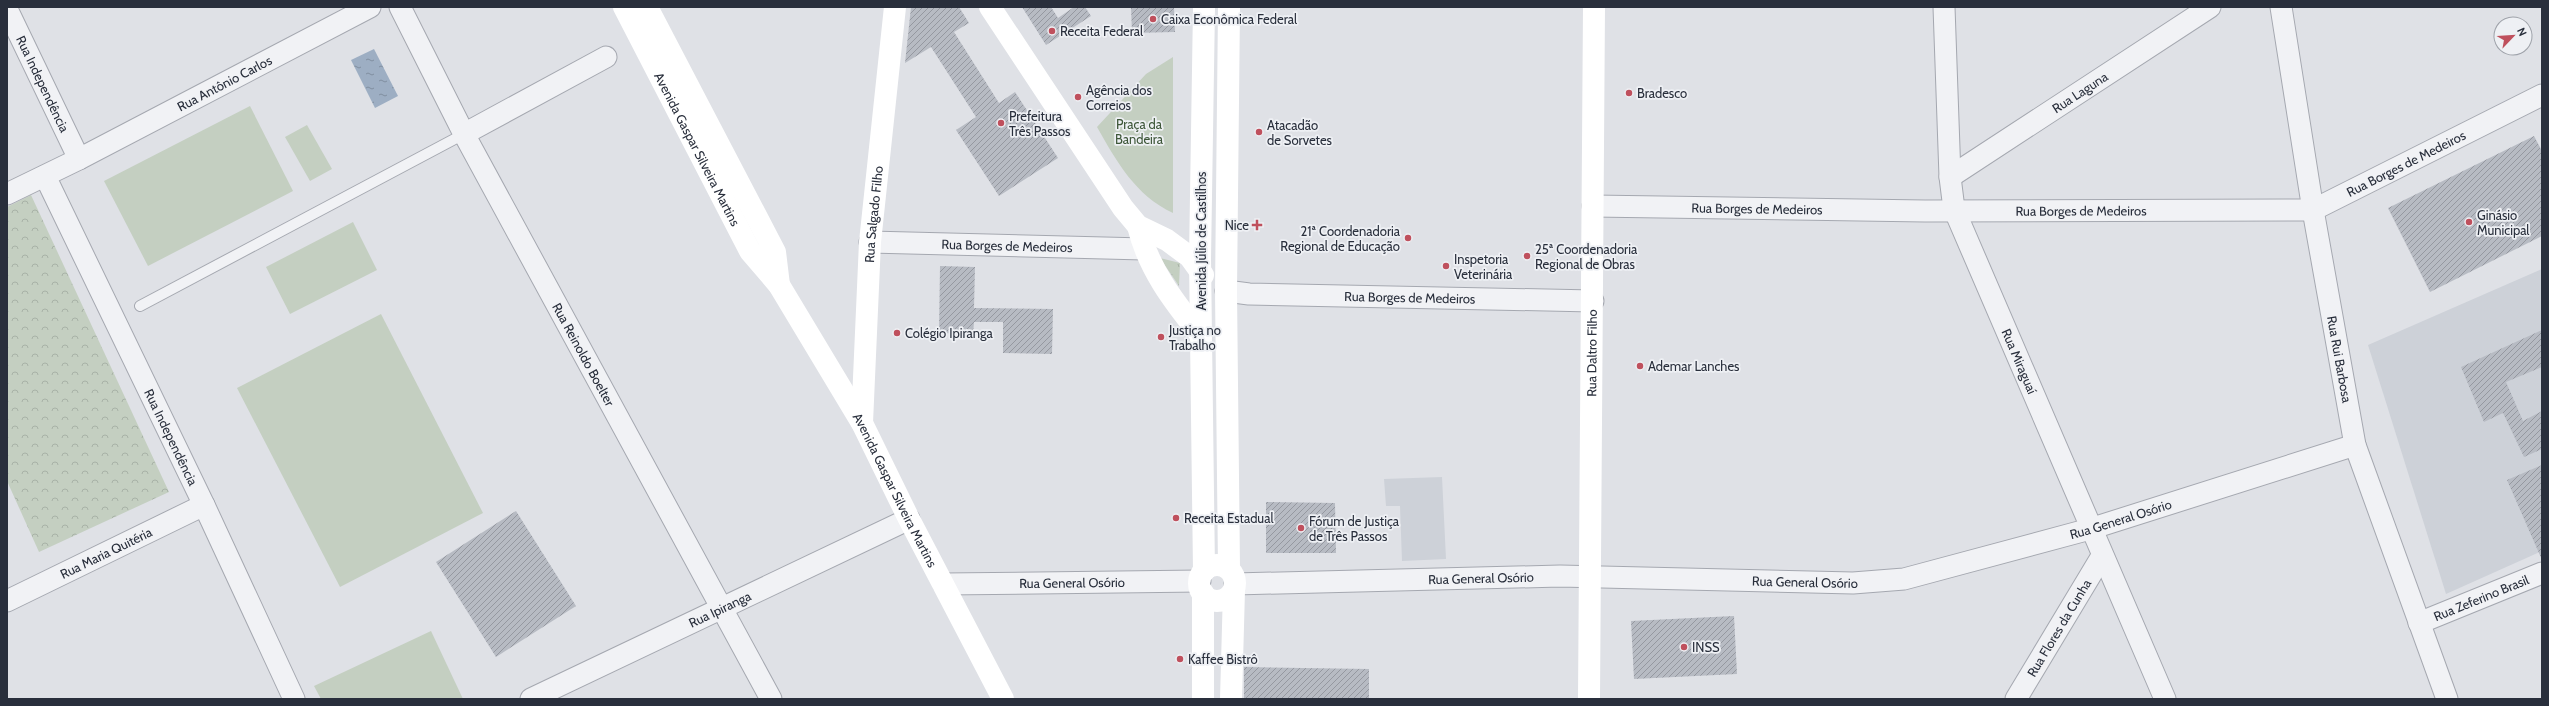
<svg xmlns="http://www.w3.org/2000/svg" width="2549" height="706" font-family="Cabin,sans-serif">
<style>
.built{fill:#cdd1d8}
.grass{fill:url(#grass-tufts)}
.forest{fill:url(#forest-crowns)}
.green{fill:#c4cfc1}
.water{fill:url(#water-ripples)}
.building{fill:url(#building-hatch)}
.lines{fill:none;stroke-linecap:round;stroke-linejoin:round}
.lane-casing{stroke:#a5a8b0;stroke-width:12}
.street-casing{stroke:#a5a8b0;stroke-width:23}
.lane{stroke:#f1f2f5;stroke-width:10}
.street{stroke:#f1f2f5;stroke-width:21}
.secondary{stroke:#fff;stroke-width:22}
.poi-dot{fill:#bf505d;stroke:#eef0f4;stroke-width:1.5}
.labels{text-anchor:middle;stroke-width:3.5;stroke-linejoin:round;paint-order:stroke}
.poi-label{font-size:13px;fill:#292f3c;stroke:#eef0f4;text-anchor:start}
.street-label{font-size:13px;fill:#292f3c;stroke:#eef0f4}
.park-label{font-size:13px;fill:#3d5638;stroke:#eef0f4}
</style>
<defs>
<pattern id="grass-tufts" width="24" height="20" patternUnits="userSpaceOnUse"><rect width="24" height="20" fill="#c4cfc1"/><path d="M3 7l-1-3M5 7V3M7 7l1-3M15 17l-1-3M17 17v-4M19 17l1-3" fill="none" stroke="#a8b2a7"/></pattern>
<pattern id="forest-crowns" width="20" height="18" patternUnits="userSpaceOnUse"><rect width="20" height="18" fill="#c4cfc1"/><path d="M2 6a3 3 0 1 1 6 0M12 15a3 3 0 1 1 6 0" fill="none" stroke="#a8b2a7"/></pattern>
<pattern id="water-ripples" width="26" height="14" patternUnits="userSpaceOnUse"><rect width="26" height="14" fill="#9daec3"/><path d="M2 4q2-2 4 0t4 0M15 11q2-2 4 0t4 0" fill="none" stroke="#808ea0"/></pattern>
<pattern id="building-hatch" width="6" height="6" patternUnits="userSpaceOnUse"><rect width="6" height="6" fill="#b7bbc3"/><path d="M-1 1l2-2M0 6l6-6M5 7l2-2" fill="none" stroke="#9598a0"/></pattern>
</defs>
<rect width="100%" height="100%" fill="#dfe1e6"/>
<g class="built">
<path d="M2542,269V551L2446,594L2368,345Z"/>
<path d="M1442,477L1446,559L1402,561L1400,506H1386L1384,479Z"/>
</g>
<path class="grass" d="M1160,258L1180,263L1179,286Z"/>
<path class="forest" d="M31,195L169,492L39,552L7,481V207Z"/>
<g class="green">
<path d="M1173,57V213C1135,195 1117,162 1097,127L1146,74Z"/>
<path d="M250,106L293,191L148,266L104,181Z"/>
<path d="M307,125L332,169L310,181L285,137Z"/>
<path d="M353,222L377,270L290,314L266,267Z"/>
<path d="M381,314L483,513L340,587L237,388Z"/>
<path d="M431,631L463,699H321L314,686Z"/>
</g>
<path class="water" d="M374,49L398,96L375,108L351,60Z"/>
<g class="building">
<path d="M911,7H959L969,23L954,32L999,103L1015,92L1058,158L999,196L956,130L976,117L931,47L905,63Z"/>
<path d="M1022,7H1051L1058,18L1074,7H1085L1091,16L1046,45Z"/>
<path d="M1131,7H1174L1175,32L1132,33Z"/>
<path d="M2534,136L2542,151V236L2430,292L2388,208Z"/>
<path d="M940,266L975,267L974,308L1053,309L1052,354L1003,353V322H974L973,334L939,333Z"/>
<path d="M2542,330V367L2506,382L2523,421L2542,411V449L2524,457L2503,413L2484,422L2461,367Z"/>
<path d="M2542,465V560L2507,480Z"/>
<path d="M1266,502L1335,503L1336,553H1266Z"/>
<path d="M516,511L576,606L496,657L436,562Z"/>
<path d="M1734,616L1737,674L1634,679L1631,621Z"/>
<path d="M1244,667L1369,669V699H1244Z"/>
</g>
<g class="lines">
<g class="lane-casing">
<path id="lane" d="M140,306L464,134"/>
</g>
<g class="street-casing">
<g id="street">
<path id="s1" d="M400,7L464,134L771,699"/>
<path id="s2" d="M1944,7L1950,177L1954,209L2165,699"/>
<path id="s3" d="M2281,7L2313,210L2355,445L2447,699"/>
<path id="s4" d="M7,9L79,159"/>
<path d="M464,134L606,57"/>
<path id="s5" d="M45,176L204,505L294,699"/>
<path id="s6" d="M1950,177L2210,7"/>
<path id="s7" d="M7,194L79,159L370,7"/>
<path id="s8" d="M1593,206L1925,211L2313,210L2542,95"/>
<path id="s9" d="M870,242L1144,249"/>
<path id="s10" d="M1226,291L1249,294L1593,301"/>
<path id="s11" d="M944,584L1200,581"/>
<path id="s12" d="M1235,584L1560,576L1853,583L1904,579L2090,529L2355,445"/>
<path id="s13" d="M7,601L204,505"/>
<path id="s14" d="M2419,623L2542,573"/>
<path id="s15" d="M531,699L909,519"/>
<path id="s16" d="M2016,699L2102,556"/>
</g>
</g>
<use href="#lane" class="lane"/>
<use href="#street" class="street"/>
<g class="secondary">
<path id="s17" d="M624,7L750,251L779,285L862,423L909,519L1003,699"/>
<path d="M647,7L775,252L779,285"/>
<path d="M990,7L1123,208L1138,226L1167,240L1190,257L1203,275"/>
<path d="M1204,7L1200,259L1204,571"/>
<path d="M1138,226C1148,268 1173,301 1200,334"/>
<path id="s18" d="M862,423L870,242L895,7"/>
<circle cx="1217" cy="583" r="18"/>
<path d="M1229,569L1226,291L1229,7"/>
<path d="M1203,699V593"/>
<path d="M1231,699L1234,590"/>
<path id="s19" d="M1589,699L1594,7"/>
</g>
</g>
<g class="poi-dot">
<circle cx="1153" cy="19" r="4"/>
<circle cx="1052" cy="31" r="4"/>
<circle cx="1629" cy="93" r="4"/>
<circle cx="1078" cy="97" r="4"/>
<circle cx="1001" cy="123" r="4"/>
<circle cx="1259" cy="132" r="4"/>
<circle cx="2469" cy="222" r="4"/>
<path d="M1255 219h4v4h4v4h-4v4h-4v-4h-4v-4h4z"/>
<circle cx="1408" cy="238" r="4"/>
<circle cx="1527" cy="256" r="4"/>
<circle cx="1446" cy="266" r="4"/>
<circle cx="897" cy="333" r="4"/>
<circle cx="1161" cy="337" r="4"/>
<circle cx="1640" cy="366" r="4"/>
<circle cx="1176" cy="518" r="4"/>
<circle cx="1301" cy="528" r="4"/>
<circle cx="1684" cy="647" r="4"/>
<circle cx="1180" cy="659" r="4"/>
</g>
<g class="labels">
<g class="poi-label">
<text x="1161" y="24">Caixa Econômica Federal</text>
<text x="1060" y="36">Receita Federal</text>
<text x="1086" y="95">Agência dos<tspan x="1086" dy="15">Correios</tspan></text>
<text x="1637" y="98">Bradesco</text>
<text x="1009" y="121">Prefeitura<tspan x="1009" dy="15">Três Passos</tspan></text>
<text x="1267" y="130">Atacadão<tspan x="1267" dy="15">de Sorvetes</tspan></text>
<text x="2477" y="220">Ginásio<tspan x="2477" dy="15">Municipal</tspan></text>
<text x="1249" y="230" text-anchor="end">Nice</text>
<text x="1400" y="236" text-anchor="end">21ª Coordenadoria<tspan x="1400" dy="15">Regional de Educação</tspan></text>
<text x="1535" y="254">25ª Coordenadoria<tspan x="1535" dy="15">Regional de Obras</tspan></text>
<text x="1454" y="264">Inspetoria<tspan x="1454" dy="15">Veterinária</tspan></text>
<text x="1169" y="335">Justiça no<tspan x="1169" dy="15">Trabalho</tspan></text>
<text x="905" y="338">Colégio Ipiranga</text>
<text x="1648" y="371">Ademar Lanches</text>
<text x="1184" y="523">Receita Estadual</text>
<text x="1309" y="526">Fórum de Justiça<tspan x="1309" dy="15">de Três Passos</tspan></text>
<text x="1692" y="652">INSS</text>
<text x="1188" y="664">Kaffee Bistrô</text>
</g>
<g class="street-label">
<text dy="5" stroke="none"><textPath href="#s7" startOffset="244">Rua Antônio Carlos</textPath></text>
<text dy="5" stroke="none"><textPath href="#s4" startOffset="83">Rua Independência</textPath></text>
<text dy="5" stroke="none"><textPath href="#s6" startOffset="155">Rua Laguna</textPath></text>
<text dy="5" stroke="none"><textPath href="#s17" startOffset="160">Avenida Gaspar Silveira Martins</textPath></text>
<text dy="5" stroke="none"><textPath href="#s8" startOffset="824">Rua Borges de Medeiros</textPath></text>
<text dy="5" stroke="none"><textPath href="#s8" startOffset="164">Rua Borges de Medeiros</textPath></text>
<text dy="5" stroke="none"><textPath href="#s8" startOffset="488">Rua Borges de Medeiros</textPath></text>
<text dy="5" stroke="none"><textPath href="#s18" startOffset="209">Rua Salgado Filho</textPath></text>
<text transform="translate(1201 241) rotate(-90)" y="5">Avenida Júlio de Castilhos</text>
<text dy="5" stroke="none"><textPath href="#s9" startOffset="137">Rua Borges de Medeiros</textPath></text>
<text dy="5" stroke="none"><textPath href="#s10" startOffset="184">Rua Borges de Medeiros</textPath></text>
<text dy="5" stroke="none"><textPath href="#s19" startOffset="346">Rua Daltro Filho</textPath></text>
<text dy="5" stroke="none"><textPath href="#s1" startOffset="393">Rua Reinoldo Boelter</textPath></text>
<text dy="5" stroke="none"><textPath href="#s3" startOffset="357">Rua Rui Barbosa</textPath></text>
<text dy="5" stroke="none"><textPath href="#s2" startOffset="368">Rua Miraguaí</textPath></text>
<text dy="5" stroke="none"><textPath href="#s5" startOffset="290">Rua Independência</textPath></text>
<text dy="5" stroke="none"><textPath href="#s17" startOffset="555">Avenida Gaspar Silveira Martins</textPath></text>
<text dy="5" stroke="none"><textPath href="#s12" startOffset="894">Rua General Osório</textPath></text>
<text dy="5" stroke="none"><textPath href="#s13" startOffset="110">Rua Maria Quitéria</textPath></text>
<text dy="5" stroke="none"><textPath href="#s12" startOffset="246">Rua General Osório</textPath></text>
<text dy="5" stroke="none"><textPath href="#s12" startOffset="570">Rua General Osório</textPath></text>
<text dy="5" stroke="none"><textPath href="#s11" startOffset="128">Rua General Osório</textPath></text>
<text dy="5" stroke="none"><textPath href="#s14" startOffset="67">Rua Zeferino Brasil</textPath></text>
<text dy="5" stroke="none"><textPath href="#s15" startOffset="209">Rua Ipiranga</textPath></text>
<text dy="5" stroke="none"><textPath href="#s16" startOffset="83">Rua Flores da Cunha</textPath></text>
</g>
<g class="park-label">
<text x="1139" y="129">Praça da<tspan x="1139" dy="15">Bandeira</tspan></text>
</g>
</g>
<rect width="2549" height="706" fill="none" stroke="#292f3c" stroke-width="16"/>
<g transform="translate(2513 36) rotate(65)"><circle r="19" fill="#eef0f4" stroke="#9fa3aa"/>
<path d="M0-3L7 15L0 10L-7 15Z" fill="#bf505d"/>
<text y="-6" font-size="11" font-weight="bold" text-anchor="middle" fill="#292f3c">N</text>
</g>
</svg>
